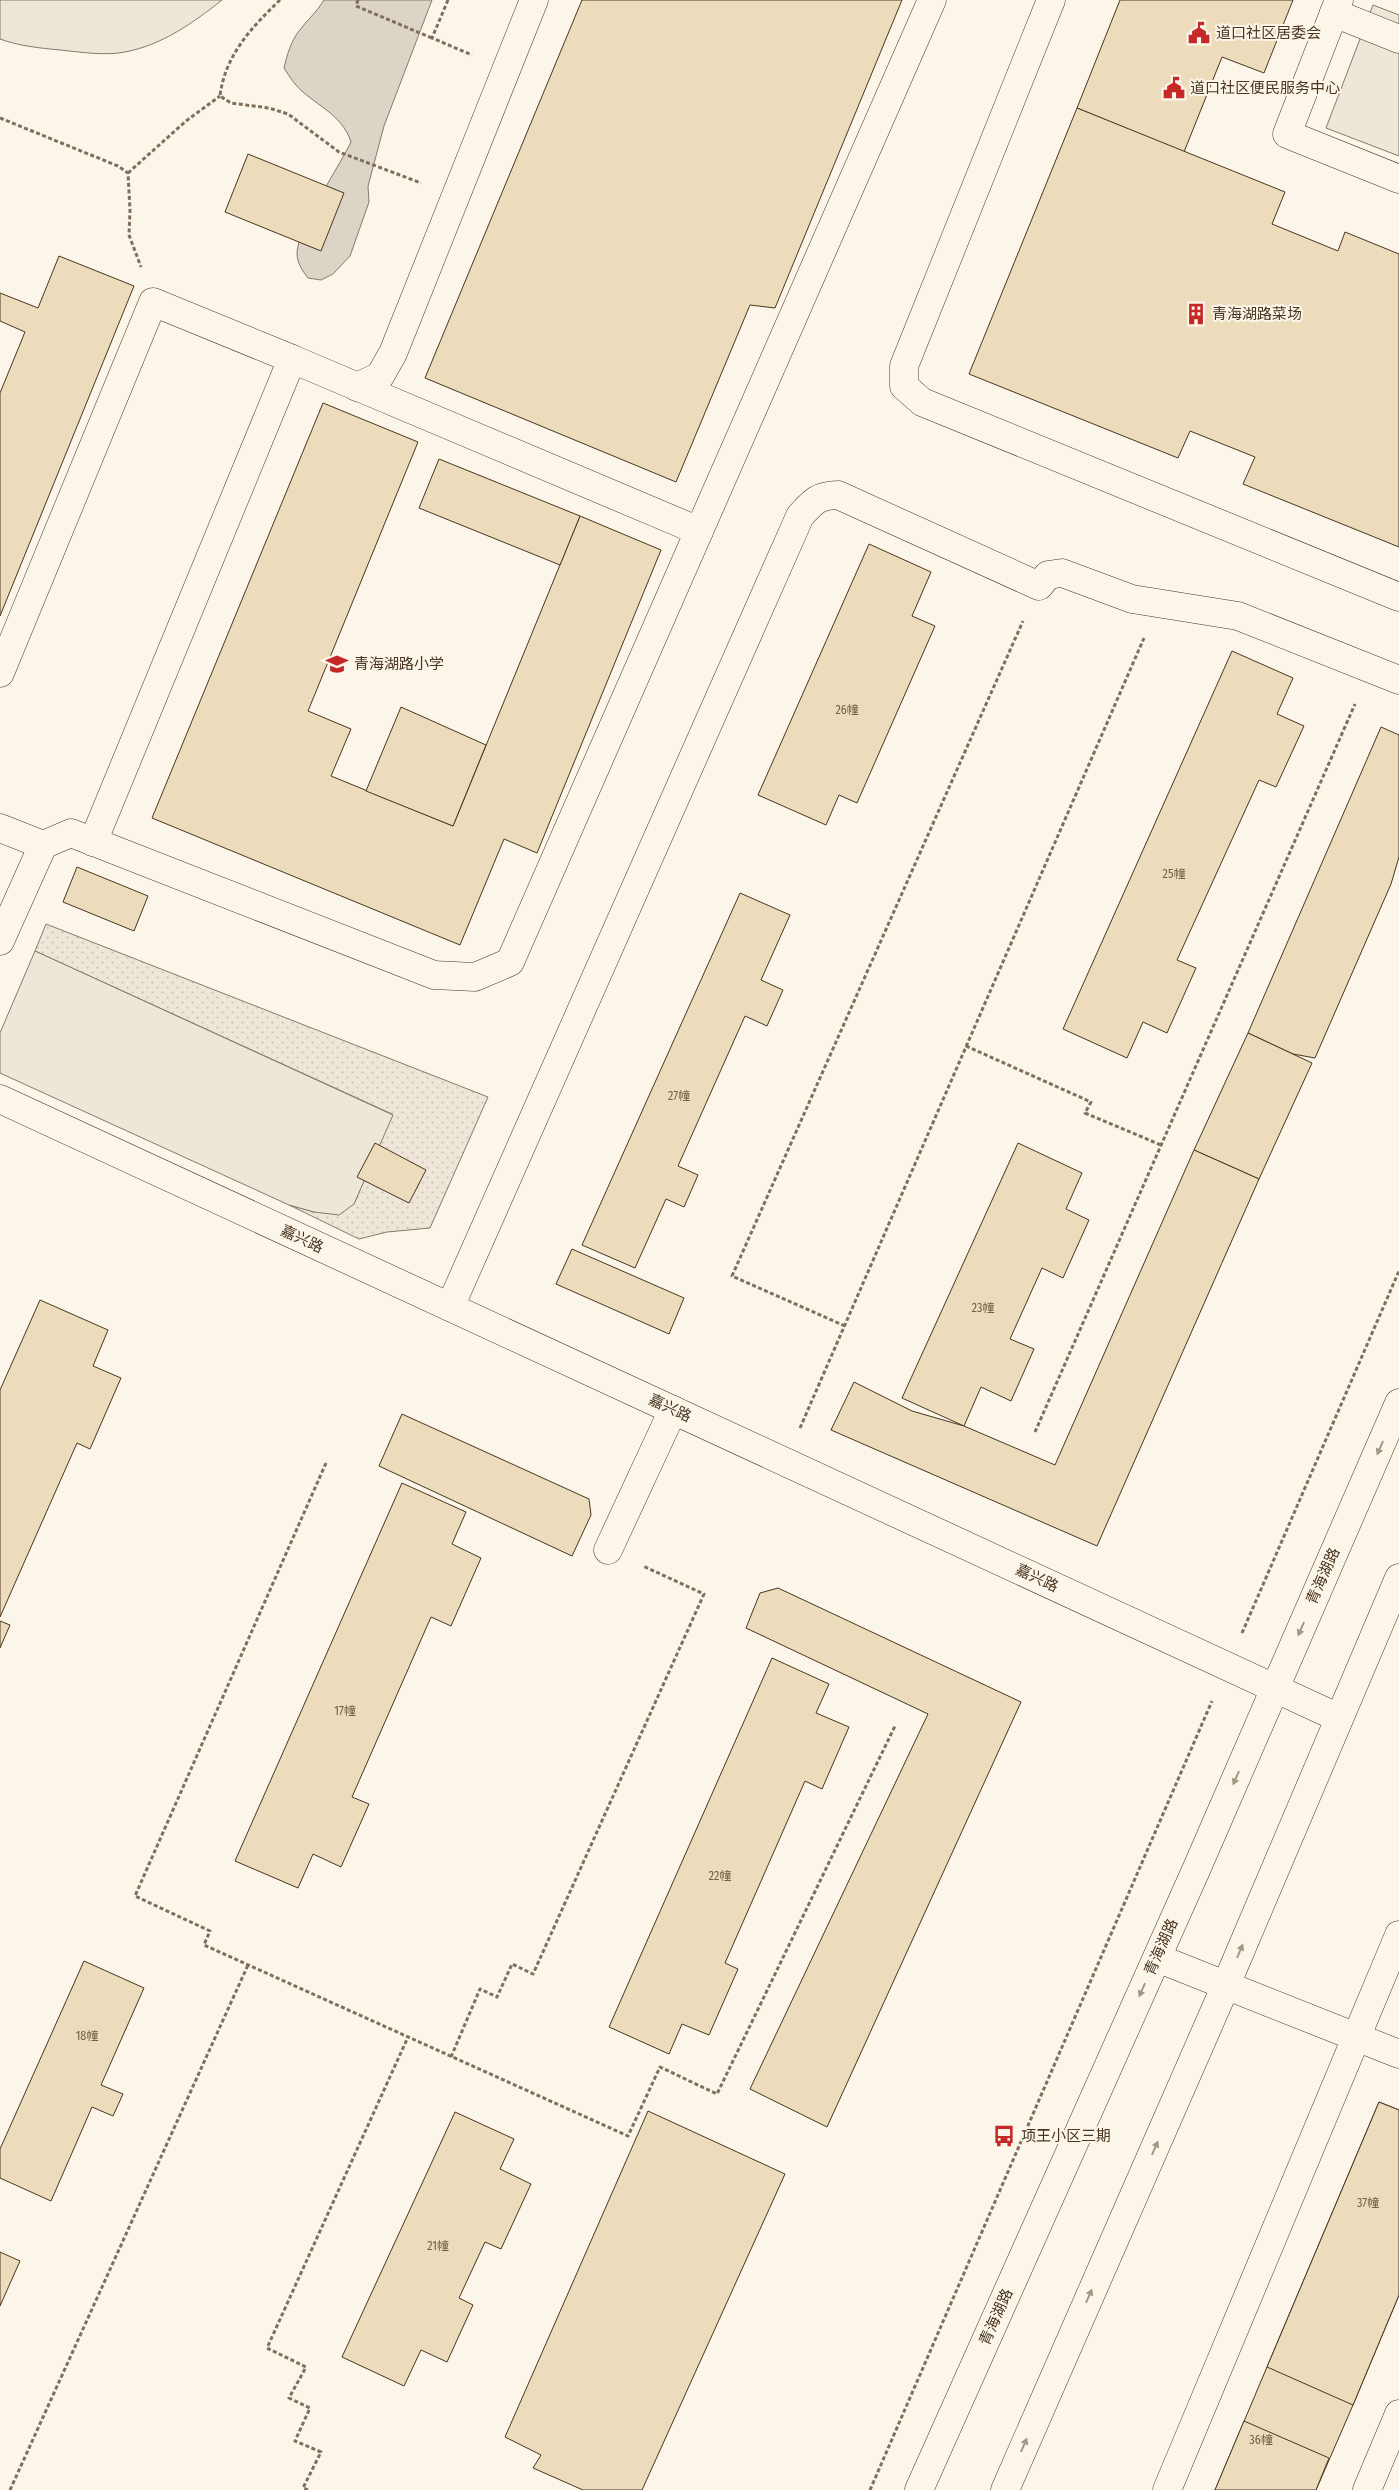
<svg xmlns="http://www.w3.org/2000/svg" width="1399" height="2490" font-family="'Fira Sans Condensed','Noto Sans SC',sans-serif">
<style>
.green{fill:#ede6d9;stroke:#887966}
.garden{fill:url(#garden-dots);stroke:#887966}
.parking{fill:#ede7d9;stroke:#887966}
.water{fill:#dcd4c6;stroke:#887966}
.building{fill:#ecdcbc;stroke:#4a3520}
.lines{fill:none;stroke-linecap:round;stroke-linejoin:round}
.minor-casing{stroke:#4a3520;stroke-width:29}
.major-casing{stroke:#4a3520;stroke-width:29}
.path{stroke:#7f6f5c;stroke-width:3;stroke-dasharray:4 2.5;stroke-linecap:butt}
.minor{stroke:#fbf6e9;stroke-width:28}
.major{stroke:#fbf6e9;stroke-width:28}
.oneway{fill:#a29684}
.labels{text-anchor:middle;stroke-width:4;stroke-linejoin:round;paint-order:stroke}
.number-label{font-size:12px;fill:#725f47}
.poi-label{font-size:15px;fill:#4a3520;stroke:#fbf6e9;text-anchor:start}
.street-label{font-size:15px;fill:#4a3520;stroke:#fbf6e9}
</style>
<defs>
<pattern id="garden-dots" width="8" height="8" patternUnits="userSpaceOnUse" patternTransform="scale(1.25)"><rect width="8" height="8" fill="#ede6d9"/><path d="M2 2h.1M6 6h.1" fill="none" stroke="#cdc6ba" stroke-width="1.8" stroke-linecap="round"/></pattern>
</defs>
<rect width="100%" height="100%" fill="#fbf6e9"/>
<path class="green" d="M0,0H222C193,23 162,45 125,52C105,56 80,52 60,50C39,48 19,46 0,39Z"/>
<path class="garden" d="M46,924L488,1097L430,1228L387,1232L359,1239L289,1205L314,1212L354,1204L392,1114L35,951Z"/>
<g class="parking">
<path d="M1373,5L1399,15V156L1326,128Z"/>
<path d="M35,951L393,1115L354,1204L339,1215L314,1212L289,1205L0,1073V1033Z"/>
</g>
<path class="water" d="M324,0H432L384,126L368,186L369,202L350,256L333,274L321,280L308,278C302,270 297,263 297,253C298,227 338,169 351,142C342,113 312,104 295,84C291,79 287,73 284,68C287,55 291,41 299,31C307,20 317,12 324,0Z"/>
<g class="building">
<path d="M582,0H902L775,308L750,305L676,482L425,378Z"/>
<path d="M1120,0H1293L1264,73L1222,57L1184,152L1077,108Z"/>
<path d="M1077,108L1285,192L1272,224L1338,251L1345,232L1399,254V547L1243,484L1255,457L1190,431L1178,458L969,374Z"/>
<path d="M248,154L344,193L321,251L225,212Z"/>
<path d="M59,256L134,286L0,616V393L25,332L0,321V293L38,308Z"/>
<path d="M323,403L418,442L308,711L351,729L331,776L453,826L580,516L661,550L537,853L504,839L460,945L152,818Z"/>
<path d="M439,459L580,516L560,565L419,508Z"/>
<path d="M869,544L931,572L912,616L935,626L857,803L839,795L826,825L758,795Z"/>
<path d="M1232,651L1293,678L1277,714L1304,726L1276,787L1259,780L1177,960L1196,968L1167,1033L1143,1022L1127,1058L1063,1029Z"/>
<path d="M401,707L486,745L453,826L366,791Z"/>
<path d="M1381,727L1399,735V857L1391,884L1315,1058L1293,1054L1248,1033Z"/>
<path d="M77,867L148,896L134,931L63,902Z"/>
<path d="M740,893L790,915L761,980L783,990L767,1026L745,1016L678,1166L698,1175L684,1207L666,1199L635,1268L582,1245Z"/>
<path d="M1248,1033L1312,1063L1259,1179L1194,1150Z"/>
<path d="M375,1143L426,1170L409,1203L357,1177Z"/>
<path d="M1018,1143L1082,1173L1066,1209L1089,1220L1063,1278L1042,1268L1010,1339L1034,1349L1011,1401L981,1387L964,1426L902,1398Z"/>
<path d="M1194,1150L1259,1179L1097,1546L831,1430L854,1382L912,1411L964,1426L1055,1465Z"/>
<path d="M572,1249L684,1298L669,1334L556,1284Z"/>
<path d="M40,1300L108,1330L93,1366L121,1378L90,1449L77,1443L0,1617V1390Z"/>
<path d="M402,1414L589,1499L591,1515L572,1556L379,1466Z"/>
<path d="M402,1483L466,1512L452,1544L481,1558L451,1626L431,1617L352,1797L369,1804L341,1867L313,1854L298,1888L235,1861Z"/>
<path d="M778,1588L1021,1702L827,2127L750,2089L928,1714L746,1628L760,1593Z"/>
<path d="M0,1621L10,1625L0,1648Z"/>
<path d="M772,1658L829,1684L816,1713L849,1727L822,1789L805,1781L725,1963L738,1969L709,2035L682,2024L669,2054L609,2027Z"/>
<path d="M84,1961L144,1988L101,2085L123,2094L113,2116L92,2107L51,2201L0,2178V2149Z"/>
<path d="M1379,2102L1399,2110V2295L1353,2405L1316,2490H1215Z"/>
<path d="M1379,2102L1399,2110V2295L1353,2405L1267,2367Z"/>
<path d="M648,2111L785,2174L642,2490H583L533,2468L541,2455L505,2437Z"/>
<path d="M455,2112L514,2139L500,2169L531,2184L501,2249L485,2242L459,2298L473,2305L447,2362L421,2350L404,2386L342,2357Z"/>
<path d="M0,2252L20,2261L0,2306Z"/>
<path d="M1244,2421L1329,2458L1316,2490H1215Z"/>
</g>
<g class="lines">
<g class="minor-casing">
<g id="minor">
<path d="M1051,0L904,366V386L922,402L1399,597"/>
<path d="M1339,0L1287,134L1399,179"/>
<path d="M1334,13L1399,39"/>
<path d="M357,387L380,376L393,353L534,0"/>
<path d="M0,673L153,302L292,359"/>
<path d="M0,828L43,845L71,833L434,975L475,977L510,962L932,0"/>
<path d="M93,842L292,359L699,531"/>
<path d="M0,941L43,845"/>
<path d="M0,1099L1339,1718"/>
<path d="M450,1307L800,516C813,502 818,495 838,495L1039,586L1048,575L1062,573L1132,599L1238,616L1399,680"/>
<path d="M608,1550L673,1410"/>
<path d="M1157,1958L1399,2054"/>
<path d="M1167,2490L1399,1935"/>
<path d="M1367,2490L1399,2414"/>
</g>
</g>
<g class="major-casing">
<g id="major">
<path d="M919,2490L1196,1870L1399,1403"/>
<path d="M1005,2490L1226,1985L1399,1578"/>
</g>
</g>
<g class="path">
<path d="M280,0C252,27 225,55 220,96L231,103L269,108L288,114L339,152L421,183"/>
<path d="M358,0L356,6L432,38"/>
<path d="M448,0L432,38L472,55"/>
<path d="M0,118L118,166L128,173L130,210L129,235L141,267"/>
<path d="M128,173L186,121L220,96"/>
<path d="M966,1046L1091,1102L1085,1113L1161,1145"/>
<path d="M845,1326L732,1276L1023,621"/>
<path d="M800,1428L1144,638"/>
<path d="M1035,1432L1355,704"/>
<path d="M326,1463L135,1896L210,1931L204,1945L628,2136L660,2067L717,2094L895,1726"/>
<path d="M1242,1633L1399,1271"/>
<path d="M451,2057L480,1989L497,1997L512,1964L533,1974L704,1594L643,1566"/>
<path d="M10,2490L248,1965"/>
<path d="M308,2490L303,2488L321,2452L295,2441L310,2408L289,2398L306,2367L267,2348L408,2037"/>
<path d="M870,2490L1212,1701"/>
</g>
<use href="#minor" class="minor"/>
<use href="#major" class="major"/>
</g>
<defs><path id="oneway-solid" d="M-6-.8H1V-3.2L6.5 0L1 3.2V.8H-6Z" transform="scale(1.25)"/></defs>
<g class="oneway">
<use href="#oneway-solid" transform="translate(1380 1448) rotate(114)"/>
<use href="#oneway-solid" transform="translate(1301 1629) rotate(114)"/>
<use href="#oneway-solid" transform="translate(1236 1778) rotate(114)"/>
<use href="#oneway-solid" transform="translate(1240 1951) rotate(-67)"/>
<use href="#oneway-solid" transform="translate(1142 1990) rotate(114)"/>
<use href="#oneway-solid" transform="translate(1155 2148) rotate(-66)"/>
<use href="#oneway-solid" transform="translate(1089 2296) rotate(-66)"/>
<use href="#oneway-solid" transform="translate(1024 2445) rotate(-66)"/>
</g>
<defs>
<g id="civic-bare" transform="scale(1.725)"><path d="M-.6-6.5H3V-4.5H.6V-3L4-1V1h2V6H-6V1h2V-1L-.6-3ZM-1.2 2.5V6h2.4V2.5Z" fill="#c62828" stroke="#fbf6e9" stroke-width="2.5" paint-order="stroke"/></g>
<g id="building-bare" transform="scale(1.725)"><path d="M-4-6H4V6H1V3H-1V6H-4ZM-2.5-4.3h1.7v1.8h-1.7ZM.8-4.3h1.7v1.8H.8ZM-2.5-1h1.7V.8h-1.7ZM.8-1h1.7V.8H.8Z" fill="#c62828" stroke="#fbf6e9" stroke-width="2.5" paint-order="stroke"/></g>
<g id="school-bare" transform="scale(1.725)"><path d="M0-5L7-2L0 1L-7-2ZM-4 1L0 2.5L4 1V4Q0 6-4 4Z" fill="#c62828" stroke="#fbf6e9" stroke-width="2.5" paint-order="stroke"/></g>
<g id="bus-bare" transform="scale(1.725)"><path d="M-5-6H5V4H4V6H2V4H-2V6H-4V4H-5ZM-3.5-4V0h7V-4ZM-3.5 1.2v1.5H-2V1.2ZM2 1.2v1.5H3.5V1.2Z" fill="#c62828" stroke="#fbf6e9" stroke-width="2.5" paint-order="stroke"/></g>
</defs>
<g fill-rule="evenodd">
<use href="#civic-bare" x="1199" y="33"/>
<use href="#civic-bare" x="1174" y="88"/>
<use href="#building-bare" x="1196" y="314"/>
<use href="#school-bare" x="337" y="664"/>
<use href="#bus-bare" x="1004" y="2136"/>
</g>
<g class="labels">
<g class="number-label">
<text x="847" y="714">26幢</text>
<text x="1174" y="878">25幢</text>
<text x="679" y="1100">27幢</text>
<text x="983" y="1312">23幢</text>
<text x="345" y="1715">17幢</text>
<text x="720" y="1880">22幢</text>
<text x="87" y="2040">18幢</text>
<text x="1368" y="2207">37幢</text>
<text x="438" y="2250">21幢</text>
<text x="1261" y="2444">36幢</text>
</g>
<g class="poi-label">
<text x="1216" y="38">道口社区居委会</text>
<text x="1190" y="93">道口社区便民服务中心</text>
<text x="1212" y="319">青海湖路菜场</text>
<text x="354" y="669">青海湖路小学</text>
<text x="1021" y="2141">项王小区三期</text>
</g>
<g class="street-label">
<text transform="translate(302 1239) rotate(25)" y="5">嘉兴路</text>
<text transform="translate(670 1408) rotate(25)" y="5">嘉兴路</text>
<text transform="translate(1323 1576) rotate(-66)" y="5">青海湖路</text>
<text transform="translate(1037 1578) rotate(25)" y="5">嘉兴路</text>
<text transform="translate(1161 1947) rotate(-66)" y="5">青海湖路</text>
<text transform="translate(996 2317) rotate(-66)" y="5">青海湖路</text>
</g>
</g>
</svg>
